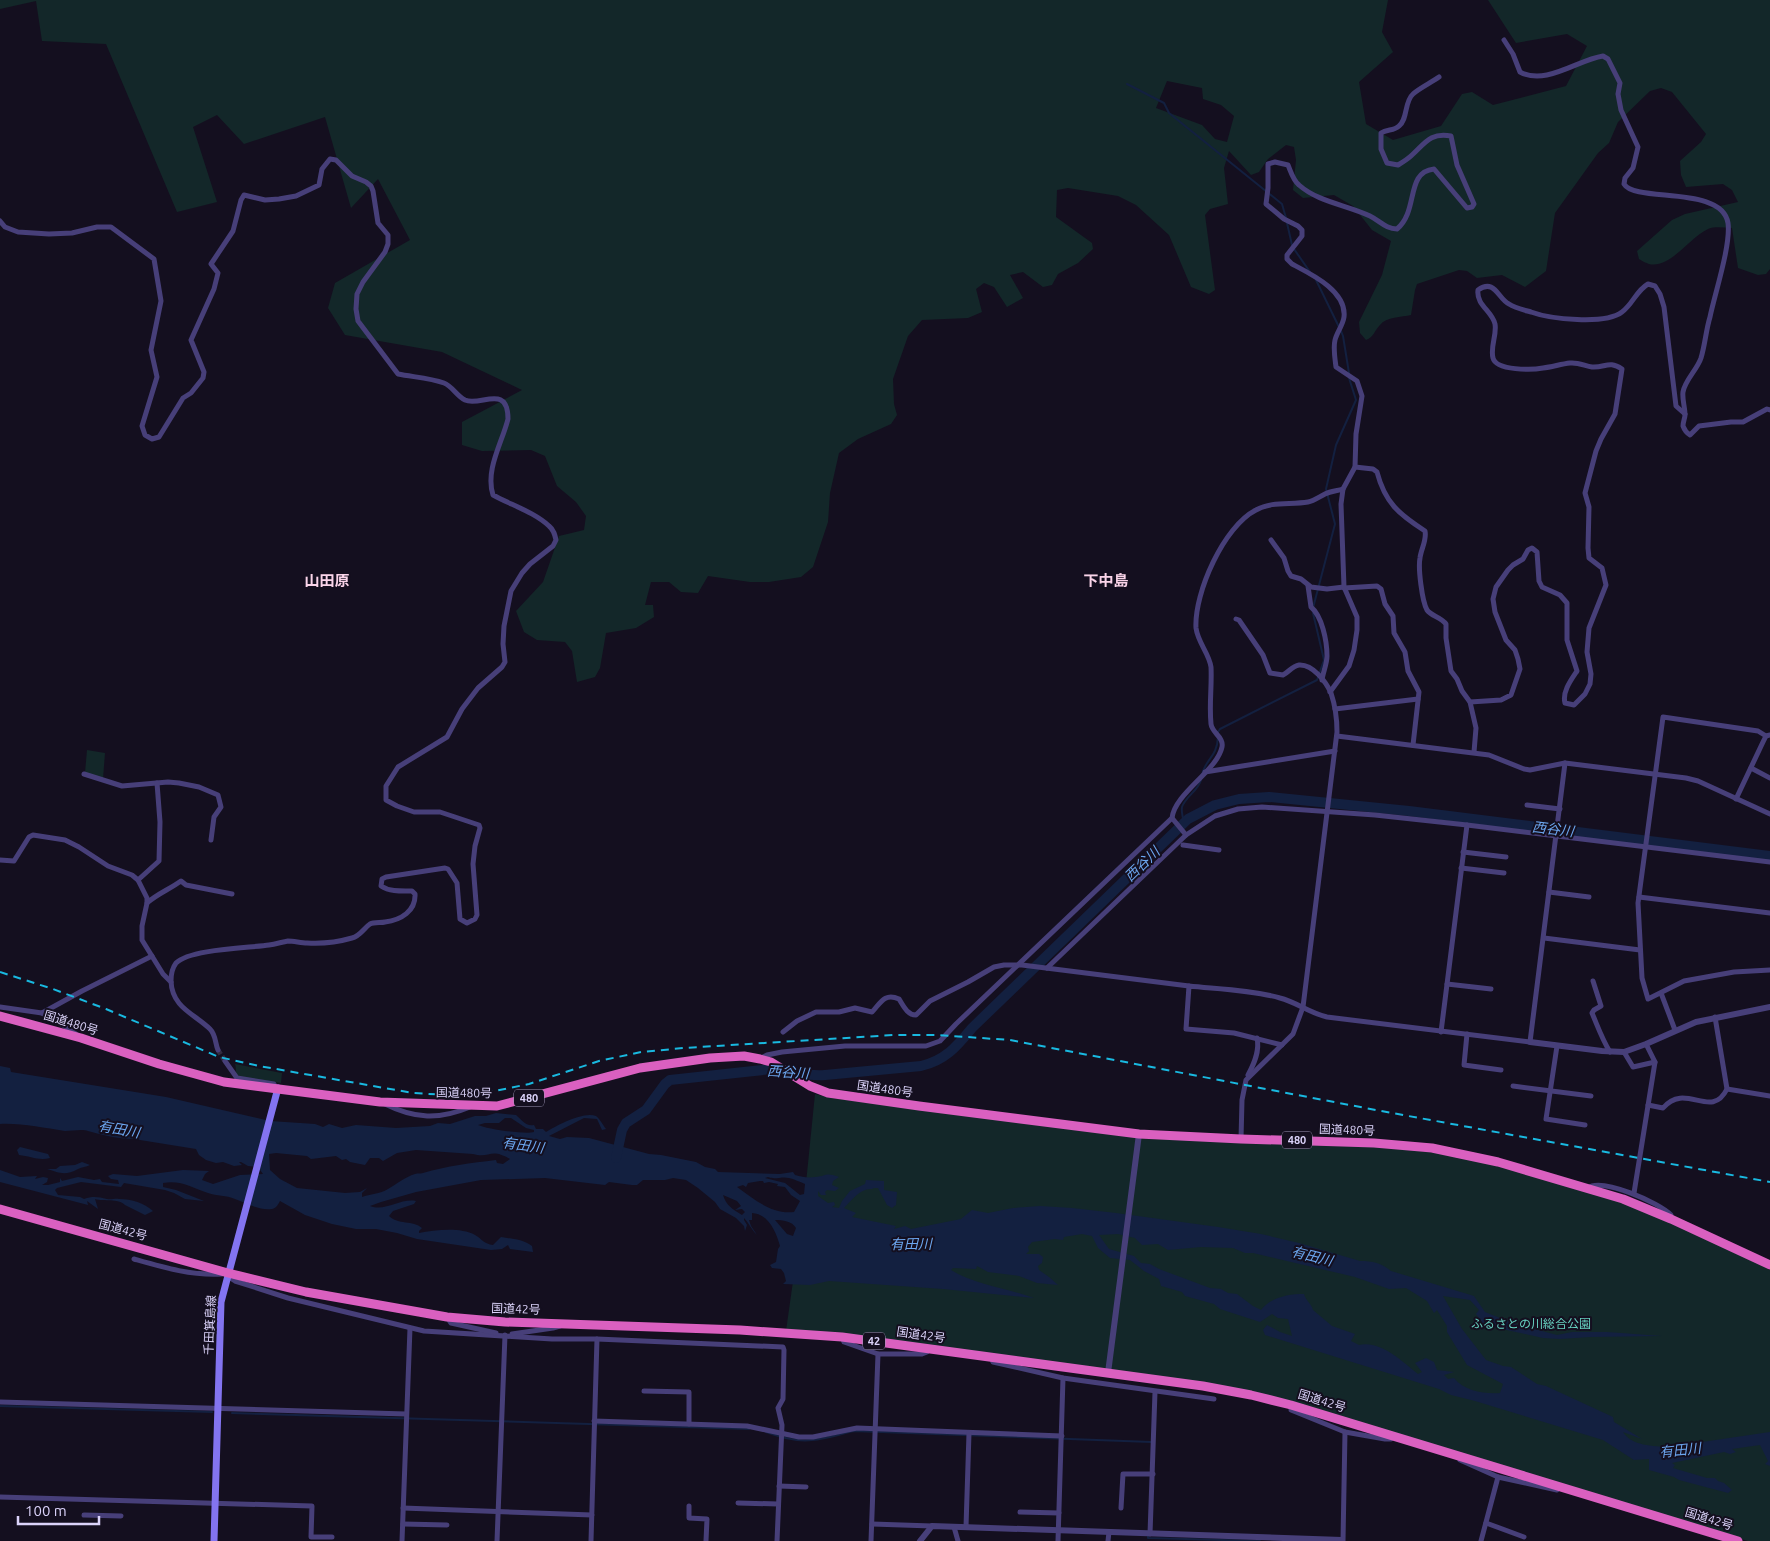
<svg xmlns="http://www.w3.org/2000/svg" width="1770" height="1541" font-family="Ubuntu,'Noto Sans JP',sans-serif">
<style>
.green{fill:#132729;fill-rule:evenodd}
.water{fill:#132040;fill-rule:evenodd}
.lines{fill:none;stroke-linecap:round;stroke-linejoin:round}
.stream{stroke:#132040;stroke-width:2}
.river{stroke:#132040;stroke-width:10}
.minor-tunnel{stroke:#322c40;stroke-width:5;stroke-dasharray:5 2.5;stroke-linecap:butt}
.minor{stroke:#473f79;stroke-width:5}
.tertiary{stroke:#473f79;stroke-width:6}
.secondary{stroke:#8374f0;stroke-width:7}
.trunk{stroke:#da60c0;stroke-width:9}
.rail{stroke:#19b9e0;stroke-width:2;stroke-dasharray:8 6;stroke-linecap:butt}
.labels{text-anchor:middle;stroke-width:4;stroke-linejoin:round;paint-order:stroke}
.shield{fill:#140f1f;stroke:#9f98b8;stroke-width:1}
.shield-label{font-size:11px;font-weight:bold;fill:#dbd3fa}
.street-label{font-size:12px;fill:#dbd3fa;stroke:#140f1f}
.park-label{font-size:12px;fill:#67d2c1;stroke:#140f1f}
.water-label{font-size:14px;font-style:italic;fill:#6ca6ef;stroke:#140f1f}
.quarter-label{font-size:15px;font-weight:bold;fill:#fad4e9;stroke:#140f1f}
</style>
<rect width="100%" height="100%" fill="#140f1f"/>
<g class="green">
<path d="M0,0H1388L1382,32L1393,52L1359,82L1366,124L1393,140L1441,126L1462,94L1472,92L1493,105L1566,86L1587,46L1567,34L1516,43L1488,0H1770V269L1766,274L1758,275L1738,268L1732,228C1724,228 1716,226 1708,229C1690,237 1670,269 1649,264C1646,263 1642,261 1639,259L1637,251L1672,220L1685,214L1738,202L1732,190L1723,184L1686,187L1681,175L1680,161L1701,142L1706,134L1672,92L1661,88L1650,91L1618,122L1609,143L1598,153L1555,213L1546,271L1525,287L1502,275L1477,278L1467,271L1459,270L1417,284L1415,290L1411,315C1402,317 1386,317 1380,325C1374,331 1374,337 1366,340L1360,333L1359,322L1382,275L1391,241L1372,230L1353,206L1334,195L1303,198L1293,190L1296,160L1294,147L1286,145L1268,159L1259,172L1251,175L1229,151L1224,168L1228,204L1210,209L1205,215L1215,290L1209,294L1191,287L1169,235L1136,205L1118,196L1068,188L1057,190L1056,217L1092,243L1093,249L1078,263L1058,274L1052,285L1043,287L1023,272L1010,275L1023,298L1007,307L994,287L984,283L976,289L982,312L968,318L922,320L908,336L893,379L894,404L897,415L891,424L858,439L839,453L830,493L828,522L813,567L801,577L769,582H750L708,576L698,593L681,592L669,582H651L645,605H653L654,617L636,628L606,633L600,668L595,677L577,682L572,651L565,642L537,640L524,632L516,611L543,582L559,536L584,530L586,516L576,502L557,486L545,456L531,450L482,451L462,445V422L522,390L442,352L345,335L328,308L335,283L410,240L378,179L351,208L325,117L244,144L217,115L193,127L217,202L177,212L106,44L42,41L36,1L0,9ZM1167,81L1202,88L1203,99L1221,105L1234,116L1227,142L1215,139L1202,125L1156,108Z"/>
<path d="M87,750L105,753L103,779L85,773Z"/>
<path d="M235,1064L282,1073L281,1083L240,1077C234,1073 237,1070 235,1064Z"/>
<path d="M815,1094L831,1098L1017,1121L1349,1144L1459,1155L1609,1197L1693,1232L1770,1270V1541H1748L1273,1398L786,1331L804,1203Z"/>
</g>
<g class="water">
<path d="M0,1066L10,1068L11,1072L166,1097L270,1121L315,1124L323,1127L329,1124L342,1128L356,1125L396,1128L430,1126L438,1123L450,1124L475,1116H486L496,1113L516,1115C522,1120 526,1127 534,1125L536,1129H543L546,1132C556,1126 583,1111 596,1116C600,1119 603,1125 606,1129L602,1130L597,1119L584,1118L549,1136L560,1139L567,1137L589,1138L649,1154L661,1155L696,1162L705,1167L715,1169L718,1172L780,1174L793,1172L795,1175C802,1177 808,1178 815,1177C828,1176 824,1172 839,1177L833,1181L832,1185L839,1188L835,1191L827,1190L825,1192L826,1195H821L818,1191V1196L828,1203L834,1202L835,1205L832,1207L839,1208L842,1201L850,1191L865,1184L866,1180L884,1181V1190L897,1192L896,1205L892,1208L887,1205L878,1188H874L872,1189C860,1188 852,1200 844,1208L856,1213L852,1217L896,1226L894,1229L905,1226L911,1229L961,1219L972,1210L988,1213L1013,1208L1040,1206L1072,1208L1116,1213L1218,1227L1261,1234L1299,1243L1360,1261C1373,1261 1381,1263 1391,1271L1474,1296L1485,1312L1515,1324L1557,1335L1572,1332H1607L1662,1336L1590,1337L1560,1339L1543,1338L1484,1325L1476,1314L1479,1310L1470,1300L1443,1296L1462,1329L1486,1360L1503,1366L1511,1367L1537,1384L1546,1386L1613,1417L1614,1422L1642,1439L1623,1432C1631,1446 1654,1446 1668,1447L1770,1432V1466L1765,1464L1768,1461L1760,1445L1732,1449L1736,1452L1730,1454L1724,1452L1672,1463L1675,1465L1673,1468L1707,1478H1715L1718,1481L1724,1483L1732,1490L1728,1493L1679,1480L1674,1477L1649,1470V1459L1634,1460L1603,1440L1475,1401L1451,1395L1439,1389L1265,1335L1263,1330L1267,1325L1280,1332L1292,1336L1288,1319L1278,1318L1272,1314L1260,1322L1220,1309L1214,1304L1185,1296L1182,1292L1161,1286L1159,1279L1144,1271L1130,1260L1110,1258L1098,1248L1092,1236L1082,1234L1064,1237L1063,1240L1055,1239L1032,1242L1028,1247L1029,1251L1026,1254H1039L1043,1257L1042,1263L1038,1266L1039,1270L1049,1277L1058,1285L1037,1283L1019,1276L988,1272L977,1266L976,1269L953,1268L951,1270C975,1285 1007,1288 1034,1298L943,1289L829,1281L810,1285L783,1284L786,1281L784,1273L781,1269L772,1268L770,1265L776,1262L778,1249L780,1246C776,1232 769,1214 752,1213V1220H749L751,1226L757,1235C751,1229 749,1223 744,1218V1220L747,1225L745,1231L744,1226L736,1218L720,1209L715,1202L698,1188L686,1180L673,1178L665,1180H643L637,1185H632L609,1182L605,1185L545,1178L481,1180L416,1192L381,1202L370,1206C386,1212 400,1198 416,1201L414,1204L393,1211L389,1216C398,1225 413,1220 422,1228L419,1231V1233C436,1230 460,1227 475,1235C482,1239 484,1244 493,1245L501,1237C512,1239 522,1239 532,1246L533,1252L510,1249L508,1245L502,1249L491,1250L417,1239L397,1233L376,1229H356L332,1224L305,1215L280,1201C278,1204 277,1208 272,1209C259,1211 247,1203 235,1199C226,1195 217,1196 208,1193C192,1188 182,1180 163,1183V1187L176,1190L204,1201L185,1199L174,1193L165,1190L124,1183L121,1187L81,1182L57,1188L55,1190L58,1195L80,1197L84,1199C93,1196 98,1197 107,1199C111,1200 116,1198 119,1199C132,1199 144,1203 153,1211L145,1215L125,1205C118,1198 104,1202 95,1199L98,1209L87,1201L88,1205L0,1182V1170L20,1177L37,1176L35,1179L43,1177L48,1178L47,1182L42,1185H48L60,1182V1178L62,1181L78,1177L94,1180L100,1179L102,1182L119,1184L118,1180L111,1179L108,1176L113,1174L137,1176L183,1170L209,1171L205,1174L202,1180L213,1184L240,1175L263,1174L258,1167L248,1166L241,1162H239L242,1165L234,1166L223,1162L216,1163L206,1160L199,1155L196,1149L140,1140L134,1137L133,1139C117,1139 103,1135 88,1131C83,1129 71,1131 65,1131C43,1128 22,1123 0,1124ZM505,1118H511L526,1128L534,1130V1132C526,1135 487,1129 478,1125L485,1123H499ZM416,1150L473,1154C490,1159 490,1147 510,1159L503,1164L497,1163L496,1160C471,1163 447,1166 423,1173C420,1174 418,1173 415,1174C405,1177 397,1184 388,1189C380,1194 370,1194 362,1197V1193L367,1188L360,1192L345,1193L297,1188L280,1179L270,1170L269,1154L276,1153L307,1156L311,1159L336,1156L342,1160L346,1159L350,1162L365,1165L370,1158H379L383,1161L397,1153ZM768,1177C775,1180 782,1176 789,1178C794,1179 800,1182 805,1184L804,1194L800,1195L785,1183L765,1178ZM760,1181H763L764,1183L769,1182L778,1184L777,1186L785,1187L791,1195L800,1201L794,1212C772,1215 754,1199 737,1187L743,1185L746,1187L748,1183ZM723,1195L737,1201L741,1206L735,1210L742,1209L745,1212L742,1215C732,1209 726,1205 723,1195ZM775,1220C783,1220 792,1221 796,1228L793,1236L787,1234ZM1118,1234L1135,1238L1142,1245L1158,1244L1168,1250L1201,1247L1233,1248L1245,1253H1253L1355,1277L1389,1289L1406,1288L1427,1301L1434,1313L1437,1310L1447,1326V1332L1467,1365L1503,1384L1500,1393C1484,1394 1464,1391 1454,1378L1448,1379L1444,1375L1454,1372L1437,1370L1434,1362L1426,1358L1415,1363L1422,1372L1418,1374C1402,1361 1380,1340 1359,1345L1351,1341L1355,1334L1332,1326L1313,1310C1311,1303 1306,1301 1304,1294C1289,1294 1271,1297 1261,1310L1253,1306L1237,1294L1228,1293L1221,1289L1210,1288L1159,1269L1150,1264L1141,1263L1134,1256L1109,1249L1099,1235Z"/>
<path d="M20,1147L48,1154L50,1158C39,1161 30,1156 19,1155L17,1150Z"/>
<path d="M82,1162L90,1165C86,1167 82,1167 78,1169C65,1176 60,1173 47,1169H56L60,1166L75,1165Z"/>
</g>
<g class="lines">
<g class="stream">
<path d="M1127,84L1164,103L1169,113L1282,204L1286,218"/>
<path d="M1287,223L1292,245"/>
<path d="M1294,249L1310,272"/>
<path d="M1316,280L1339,327"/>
<path d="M1341,331L1343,336L1349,373"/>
<path d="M1313,608L1335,524L1326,489L1336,445L1356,400L1349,378"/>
<path d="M1218,732L1220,729L1317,680L1324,660L1313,613"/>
<path d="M1202,775C1205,759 1217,758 1218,737"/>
<path d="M1184,823C1183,818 1181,811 1182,807C1186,796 1198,791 1201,780"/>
<path d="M0,1406L212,1412"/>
<path d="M232,1413L749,1429"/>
<path d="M766,1432C781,1437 796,1442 812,1440C826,1439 840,1434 854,1431L1151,1442"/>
<path d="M1148,1535V1538L1260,1541"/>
</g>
<path class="river" d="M616,1158L622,1130L626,1123L646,1110L665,1084L670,1080L772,1069C790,1070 807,1077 825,1075L921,1066C946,1060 957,1046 972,1028L1188,819L1215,805L1239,799L1269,797L1409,811L1770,856"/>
<path class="minor-tunnel" d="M218,1050L225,1061"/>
<g class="minor">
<path d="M1504,40L1513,54L1520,72C1546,86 1577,60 1603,56L1608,59L1620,83L1618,94L1621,110L1638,147L1633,168L1625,178L1624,184C1635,203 1722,185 1728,223C1731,245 1715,293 1710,317C1706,330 1705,345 1701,358C1697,370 1685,380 1683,392C1682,399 1685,407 1685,415C1685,418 1683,422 1683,426C1684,429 1687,433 1690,435L1699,426L1731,422H1743L1767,409L1770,410"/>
<path d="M0,221L5,227L18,232L49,234L72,233L97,227H111L154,259L161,301L151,350L157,377L142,426L145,435L152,439L159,437L183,398L191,393L203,378L204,372L191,340L214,289L218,273L211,264L233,231L241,200L244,195L265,200L279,199L296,196L319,185L322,169L330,159L336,160L352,176L366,182L371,186L373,191L378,223L388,235V244L385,252L363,282L357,294L356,309L358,321L398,374C413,377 430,378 444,383C452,386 457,396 465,400C480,407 508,383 508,419C502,443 485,470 493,495C511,505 534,512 549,526C554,530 555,535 556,540L553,546L530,564L522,573L511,591L504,626L503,644L505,662L502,667L478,688L462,709L447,737L398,767L386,786V800L397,806L414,812H440L479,825L480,828L475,846L473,864L477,915L475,919L467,923L460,919L457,883L448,869L445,868L386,877L382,879L381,886C390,892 402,891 412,891L415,894C416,911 401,920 385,922C381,923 374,922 370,924C364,928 360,936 352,938C338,942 322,944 307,943C301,943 294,941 288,941C282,942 276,944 269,945C249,948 190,949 176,963C173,967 171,975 171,981C172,1008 195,1014 210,1029C216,1035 215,1043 218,1050"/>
<path d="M1355,467L1373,469L1377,472C1385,503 1399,514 1425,531C1427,540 1421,549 1420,558C1418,568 1422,601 1427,610C1431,616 1441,617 1446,624V638L1451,671L1457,679L1462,691L1470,702L1476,728L1474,752"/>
<path d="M1271,540L1284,558L1288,571L1291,576L1301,579L1311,587L1327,589L1344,587"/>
<path d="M1308,586L1311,607C1322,616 1327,641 1327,656C1327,664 1323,672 1322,680"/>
<path d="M1344,588L1377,586L1381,589L1385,604L1393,616L1394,633L1405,652L1408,671L1419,692L1413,745"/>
<path d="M1236,619L1239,620L1263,655L1270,673L1283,675C1289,672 1292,666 1299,665C1313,664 1326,682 1331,693C1335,705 1337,720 1337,732L1303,1007L1293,1034L1246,1080L1242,1100L1241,1139"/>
<path d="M1330,692L1349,666L1354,650L1357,630V617L1344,587L1341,504L1343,489L1355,467L1356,434L1362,396L1357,381L1336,367C1335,359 1333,348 1335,340C1337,332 1343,325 1344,317C1347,291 1311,274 1292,264L1287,259V255L1302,236V230L1298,226L1284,219L1266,204L1268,188V164L1275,162L1288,165C1291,172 1293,180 1299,185C1318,202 1347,205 1370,216C1380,221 1386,229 1397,229C1419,211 1405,172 1434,169L1467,208L1472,207L1474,204L1457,165L1451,136C1431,132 1425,143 1412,155C1408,159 1403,162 1398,165L1387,163L1381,149V133C1387,129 1394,131 1399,126C1408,119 1404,102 1413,94C1418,89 1432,82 1439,77"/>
<path d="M1470,702L1501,700L1511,695L1520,669L1518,659L1515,650L1506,640L1495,612L1493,599L1496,587L1508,570L1513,565L1523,559L1528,550L1532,548L1537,552L1539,581L1542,587L1560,595L1567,603V640L1577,671C1571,680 1562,692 1565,703L1574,705L1585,694L1590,684L1591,674L1587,652L1589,628L1606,585L1602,568L1589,558L1588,548L1589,507L1585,493L1596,451L1601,439L1615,414L1622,369C1609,360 1605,368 1592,367C1585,366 1578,362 1570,363C1561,364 1552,367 1543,368C1533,370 1496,371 1493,358C1490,347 1497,335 1495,324C1492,311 1476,305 1478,290C1495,278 1498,299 1509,304C1515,308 1524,310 1531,312C1550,319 1605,325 1622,312C1633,304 1636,291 1648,284L1655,286L1660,294L1664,307L1676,406L1685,414"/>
<path d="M1335,709L1418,699"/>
<path d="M1337,736L1489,755L1524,769L1530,770L1565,763L1686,778L1698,781L1770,814"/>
<path d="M1766,736L1758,731L1663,717L1638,903L1642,978L1648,999L1684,981L1734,972L1770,970"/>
<path d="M1751,768L1770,778"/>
<path d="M1205,772L1335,751"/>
<path d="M84,774L122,786L168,782L179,783L199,787L218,795L221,807L214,817L211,840"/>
<path d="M1736,799L1763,742L1766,736L1770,735"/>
<path d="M1527,805L1560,809"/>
<path d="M1172,818L1186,835"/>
<path d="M1183,845L1219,850"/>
<path d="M1463,852L1506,857"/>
<path d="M0,860L14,861L29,837L33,835L65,840L79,847L108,866L132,875L138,880L147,898V903L142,926V940L163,974L171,982"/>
<path d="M1461,868L1504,873"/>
<path d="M138,880L159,861L160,822L157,783"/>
<path d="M1549,892L1589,897"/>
<path d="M1639,897L1770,913"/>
<path d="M147,903C157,894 170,889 181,881L186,885L232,894"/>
<path d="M1544,938L1640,950"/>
<path d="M1047,968L1186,835L1215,816L1238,809L1262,807L1375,815L1467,825L1770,862"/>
<path d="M1593,981L1601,1006L1594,1010L1592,1013C1598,1027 1602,1039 1610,1052"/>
<path d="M1447,984L1491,989"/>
<path d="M1661,993L1675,1030"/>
<path d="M0,1007L42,1013L68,1028L77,1035"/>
<path d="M42,1013L82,991L152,956"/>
<path d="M783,1032L797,1021L816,1012H839L855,1008L872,1012C880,1004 884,992 899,999C903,1005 907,1015 916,1015L930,1001L968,982L994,967L1004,965H1022L1189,986"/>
<path d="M1441,1032L1467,825"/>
<path d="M1467,1034L1464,1065L1501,1070"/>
<path d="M1282,1045L1234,1033L1186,1029L1189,986C1218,989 1252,990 1280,998C1296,1002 1310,1013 1327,1017L1530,1042L1565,763"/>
<path d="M1557,1046L1546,1119L1585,1125"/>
<path d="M1624,1052L1633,1067L1655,1062"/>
<path d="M761,1058L767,1055L782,1052L845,1046H926L940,1041L956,1024L1172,818C1175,793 1217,771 1222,747C1224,737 1212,733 1211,724C1209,705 1212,686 1211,667C1209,653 1198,643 1196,628C1194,593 1224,526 1256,510C1272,501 1290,505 1308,502C1314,501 1319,497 1325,494C1331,491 1337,491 1343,489"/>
<path d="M225,1061L237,1078L274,1084L276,1088"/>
<path d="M1248,1075C1254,1064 1260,1051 1257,1038"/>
<path d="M1513,1086L1591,1096"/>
<path d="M1727,1089L1770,1096"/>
<path d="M385,1104C415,1119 439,1120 470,1107"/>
<path d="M1648,1105L1663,1108C1686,1081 1711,1121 1727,1089L1715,1017"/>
<path d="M1588,1188C1601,1177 1660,1203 1671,1215V1219"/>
<path d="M1634,1193L1655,1062L1646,1044"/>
<path d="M134,1259C162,1267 192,1276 222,1274"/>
<path d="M227,1276L235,1281L288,1298L424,1331L552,1339H597L783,1347L784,1350L783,1399L778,1408L782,1425L777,1541"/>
<path d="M447,1317L451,1323L496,1333"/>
<path d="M512,1334L553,1328L560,1326"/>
<path d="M842,1337L844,1342L878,1354H922L927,1352L928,1349"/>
<path d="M991,1357L993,1362L1063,1378L1214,1399"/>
<path d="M644,1391L689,1392V1424"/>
<path d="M0,1402L406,1414"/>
<path d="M1291,1405V1410L1345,1432L1385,1439H1391L1394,1436"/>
<path d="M594,1421L747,1426L799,1437H813L857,1428L1062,1436"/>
<path d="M1460,1460L1498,1477L1557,1490"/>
<path d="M779,1486L806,1487"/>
<path d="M0,1497L312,1506L311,1537H332"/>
<path d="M738,1503L778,1504"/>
<path d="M689,1506V1518L707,1519L706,1541"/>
<path d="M403,1508L592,1515"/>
<path d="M1121,1508L1123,1474H1153"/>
<path d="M1020,1512L1059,1513"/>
<path d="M84,1515L121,1516"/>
<path d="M1486,1523L1524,1537"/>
<path d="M403,1524L447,1525"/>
<path d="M872,1524L932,1526"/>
<path d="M954,1527L958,1541"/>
<path d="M966,1527L969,1433"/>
<path d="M1150,1534L1155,1392"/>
<path d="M402,1541L410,1328"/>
<path d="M497,1541L505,1335"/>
<path d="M591,1541L597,1339"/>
<path d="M871,1541L878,1354"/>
<path d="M1058,1541L1063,1378"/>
<path d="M1108,1541L1109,1532"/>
<path d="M1343,1541L1345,1432"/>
<path d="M1481,1541L1498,1477"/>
</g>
<g class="tertiary">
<path d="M1530,1042L1602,1051L1624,1052L1646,1044L1696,1022L1770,1007"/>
<path d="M1108,1373L1139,1134"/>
<path d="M920,1541L932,1526L1342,1540"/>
</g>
<path class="secondary" d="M214,1541L221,1302L278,1088"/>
<g class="trunk">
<path d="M0,1016L81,1038L159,1064L224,1082L380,1102L497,1106L640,1068L710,1058L744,1056L760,1059L771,1062L810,1086L828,1093L919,1106L1139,1134L1241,1139L1374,1143L1432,1148L1498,1162L1623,1199L1671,1219L1770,1265"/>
<path d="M0,1209L228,1273L306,1292L447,1317L505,1322L740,1330L842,1337L1203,1386L1251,1395L1291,1405L1738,1541"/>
</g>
<path class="rail" d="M0,972L53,989L106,1009L219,1057L259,1066L413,1093L448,1095L490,1092L529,1084L599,1061L641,1052L684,1048L893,1035H938L1010,1040L1381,1111L1770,1182"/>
</g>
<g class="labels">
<g class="shield">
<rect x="514" y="1089.5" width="30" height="17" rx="4"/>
<rect x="1282" y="1131.5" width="30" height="17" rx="4"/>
<rect x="863" y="1332.5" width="22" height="17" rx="4"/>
</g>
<g class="shield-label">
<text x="529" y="1102">480</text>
<text x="1297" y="1144">480</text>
<text x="874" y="1345">42</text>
</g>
<g class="street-label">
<text transform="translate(71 1023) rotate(17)" y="4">国道480号</text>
<text transform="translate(885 1089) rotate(8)" y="4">国道480号</text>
<text transform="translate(464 1093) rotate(1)" y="4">国道480号</text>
<text transform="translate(1347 1130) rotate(2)" y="4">国道480号</text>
<text transform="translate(123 1230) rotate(15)" y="4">国道42号</text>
<text transform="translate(516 1309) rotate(2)" y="4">国道42号</text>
<text transform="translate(210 1325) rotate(-87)" y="4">千田箕島線</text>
<text transform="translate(921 1335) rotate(8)" y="4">国道42号</text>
<text transform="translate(1322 1401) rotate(17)" y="4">国道42号</text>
<text transform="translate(1709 1519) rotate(17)" y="4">国道42号</text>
</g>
<g class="park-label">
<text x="1531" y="1328">ふるさとの川総合公園</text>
</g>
<g class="water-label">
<text transform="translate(1553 829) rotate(7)" y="5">西谷川</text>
<text transform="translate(1142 864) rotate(-44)" y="5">西谷川</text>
<text transform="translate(788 1072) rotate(4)" y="5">西谷川</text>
<text transform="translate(119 1129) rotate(10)" y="5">有田川</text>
<text transform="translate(523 1145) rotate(8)" y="5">有田川</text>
<text transform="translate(911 1244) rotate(-1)" y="5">有田川</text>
<text transform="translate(1312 1256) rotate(14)" y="5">有田川</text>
<text transform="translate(1680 1450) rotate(-6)" y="5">有田川</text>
</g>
<g class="quarter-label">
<text x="327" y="586">山田原</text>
<text x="1106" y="586">下中島</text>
</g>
</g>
<path d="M18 1516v8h81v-8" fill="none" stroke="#dbd3fa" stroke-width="2.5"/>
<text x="25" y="1516" font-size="15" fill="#dbd3fa" stroke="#140f1f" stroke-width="4" paint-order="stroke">100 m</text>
</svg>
